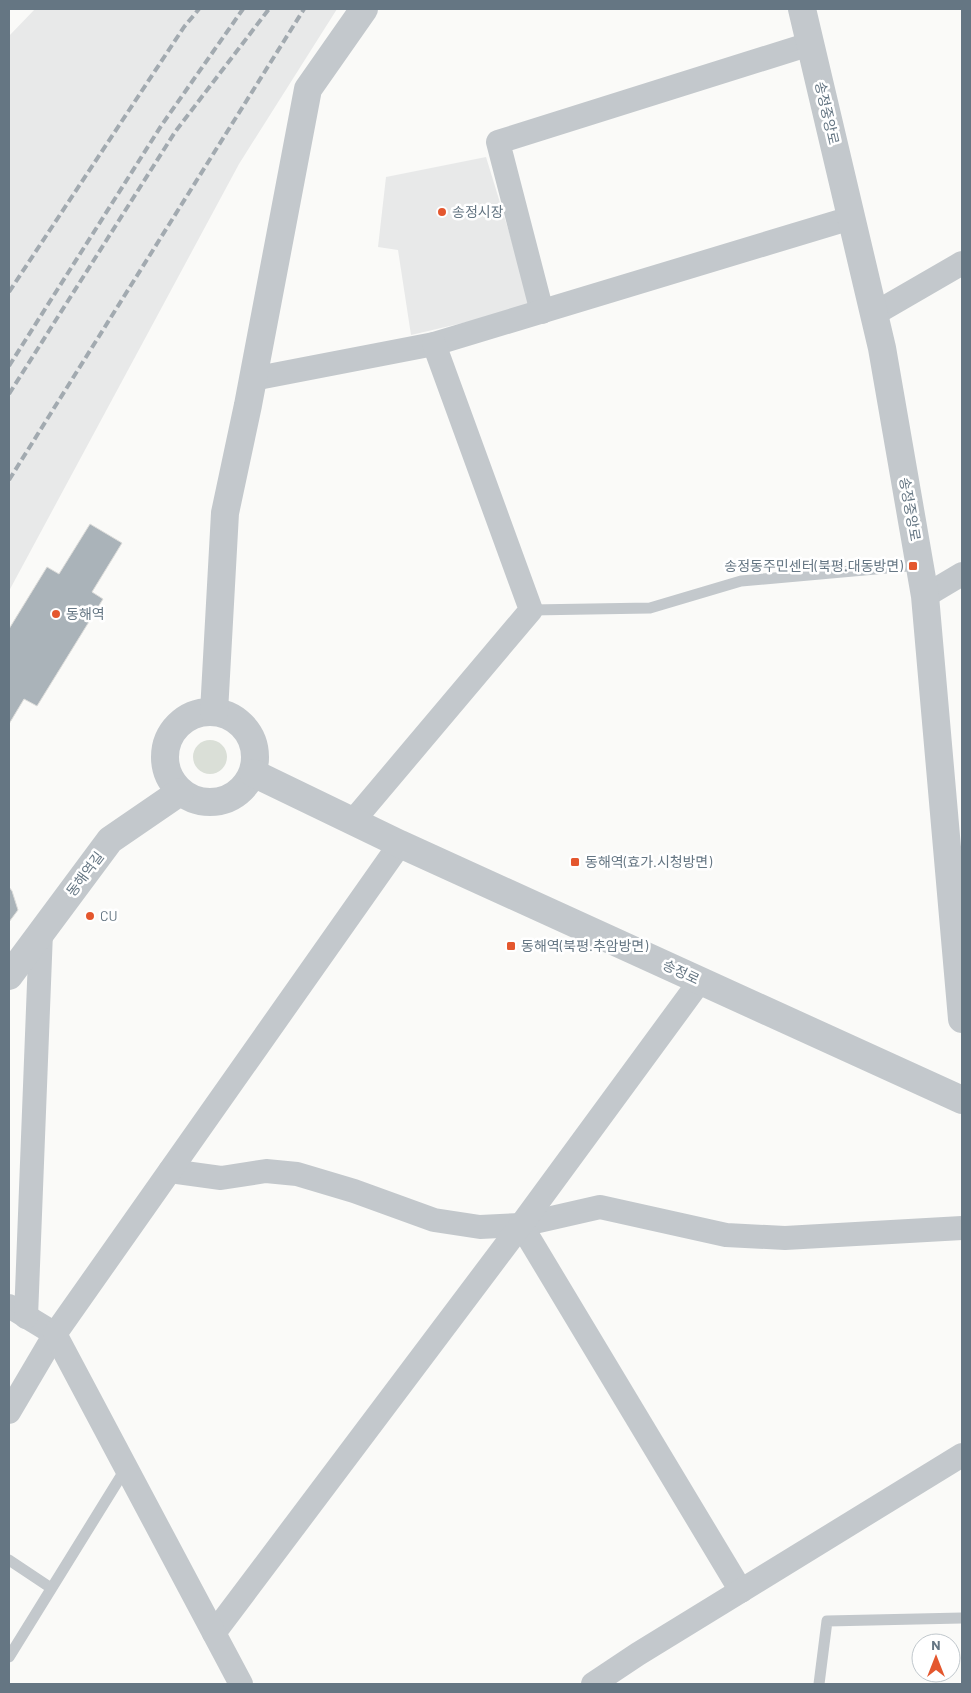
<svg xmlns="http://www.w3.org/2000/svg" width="971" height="1693" font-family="Barlow,'Noto Sans KR',sans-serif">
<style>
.built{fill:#e8e9e9}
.green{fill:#dadfd7}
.building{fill:#aab3b9;stroke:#dcdcda}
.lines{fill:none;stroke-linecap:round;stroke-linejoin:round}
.service{stroke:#c3c8cc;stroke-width:11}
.minor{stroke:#c3c8cc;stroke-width:24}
.tertiary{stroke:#c3c8cc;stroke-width:28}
.rail{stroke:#a2aab0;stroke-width:4;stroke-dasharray:8 4;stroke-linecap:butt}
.poi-dot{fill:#e4572e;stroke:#fff;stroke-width:2}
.labels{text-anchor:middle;stroke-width:5;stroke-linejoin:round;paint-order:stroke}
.street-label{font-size:14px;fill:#657683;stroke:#fff}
.poi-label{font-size:14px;fill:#657683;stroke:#fff;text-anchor:start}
</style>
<rect width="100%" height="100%" fill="#fafaf8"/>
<g class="built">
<path d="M35,9H337L239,164L9,591V36Z"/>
<path d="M486,157L532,307L411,335L398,250L378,247L386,177Z"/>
</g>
<circle class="green" cx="210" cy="757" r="17"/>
<g class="building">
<path d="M90,524L122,543L92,592L103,599L37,706L24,699L9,724V629L47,567L59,574Z"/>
<path d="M9,887L12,891L18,910L9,922Z"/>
</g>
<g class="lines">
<g class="service">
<path d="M531,610L650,608L741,581L920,565"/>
<path d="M9,1560L51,1588"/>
<path d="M9,1657L126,1468"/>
<path d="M819,1684L827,1621L962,1618"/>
</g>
<g class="minor">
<path d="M542,312L498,142L810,44"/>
<path d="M874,314L962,263"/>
<path d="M253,379L434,344L851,218"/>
<path d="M925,596L962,574"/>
<path d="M353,821L531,610L434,344"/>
<path d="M170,1171L221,1178L266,1171L297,1174L354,1191L434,1220L480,1227L521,1225L600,1207L726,1235L785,1238L962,1228"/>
<path d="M521,1225L741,1591"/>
<path d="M9,1306L55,1334L9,1412"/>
<path d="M26,1317L41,932"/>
<path d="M214,1633L521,1225L700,981"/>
<path d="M241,1684L55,1334L400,844"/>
<path d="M593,1684L638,1654L962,1455"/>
</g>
<g class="tertiary">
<path d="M802,9L882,348L925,596L962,1019"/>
<circle cx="210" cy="757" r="45"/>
<path d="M214,712L225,513L248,405L308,89L364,9"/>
<path d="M253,773L400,844L962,1100"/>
<path d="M9,976L110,840L180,792"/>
</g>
<g class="rail">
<path d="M9,292L184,27L199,9"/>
<path d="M9,366L161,126L243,9"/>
<path d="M9,394L175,132L269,9"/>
<path d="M9,480L304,9"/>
</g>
</g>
<g class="poi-dot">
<circle cx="442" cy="212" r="5"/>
<rect x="908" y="561" width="10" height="10" rx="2.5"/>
<circle cx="56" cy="614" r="5"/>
<rect x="570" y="857" width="10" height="10" rx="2.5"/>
<circle cx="90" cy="916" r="5"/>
<rect x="506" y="941" width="10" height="10" rx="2.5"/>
</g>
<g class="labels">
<g class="street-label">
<text transform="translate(827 113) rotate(77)" y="5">송정중앙로</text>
<text transform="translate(910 509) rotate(80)" y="5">송정중앙로</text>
<text transform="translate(85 874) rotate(-53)" y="5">동해역길</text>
<text transform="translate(681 972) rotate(25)" y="5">송정로</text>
</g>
<g class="poi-label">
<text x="452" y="217">송정시장</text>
<text x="903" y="571" text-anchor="end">송정동주민센터(북평.대동방면)</text>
<text x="66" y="619">동해역</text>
<text x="585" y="867">동해역(효가.시청방면)</text>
<text x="100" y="921">CU</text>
<text x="521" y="951">동해역(북평.추암방면)</text>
</g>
</g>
<rect width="971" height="1693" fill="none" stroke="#657683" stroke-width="20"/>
<g transform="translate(936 1658)"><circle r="24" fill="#ffffff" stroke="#c1c8cd"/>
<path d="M0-4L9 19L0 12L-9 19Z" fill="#e4572e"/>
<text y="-8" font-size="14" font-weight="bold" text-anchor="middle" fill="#657683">N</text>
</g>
</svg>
